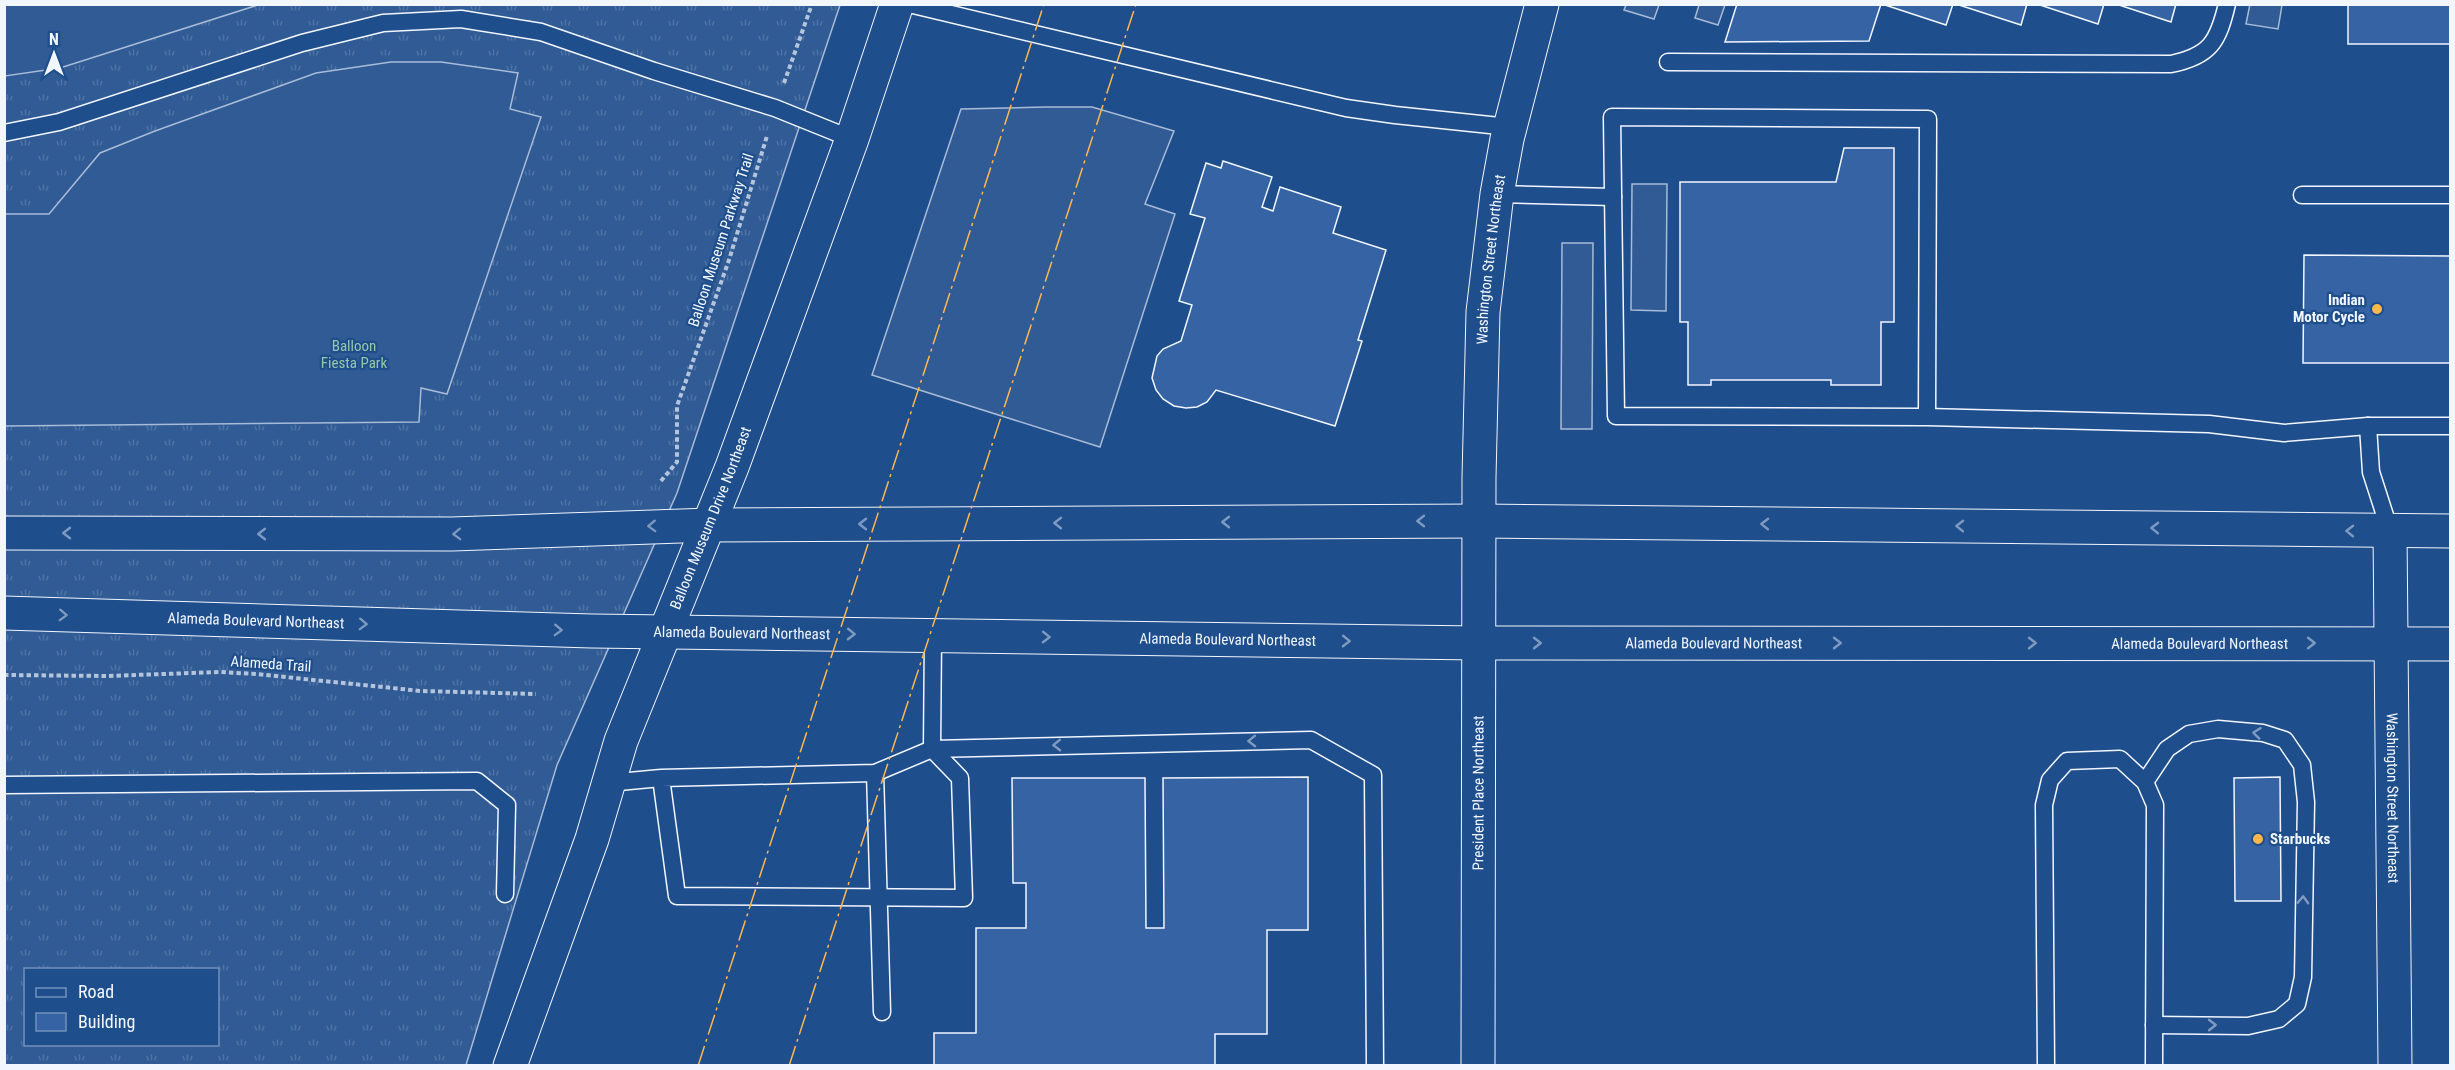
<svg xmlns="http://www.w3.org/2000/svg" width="2455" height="1070" font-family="'Roboto Condensed',sans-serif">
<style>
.grass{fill:url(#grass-tufts);stroke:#a8bbd7;stroke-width:1.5;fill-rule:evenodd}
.built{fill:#305b95;stroke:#a8bbd7;stroke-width:1.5}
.building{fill:#3563a3;stroke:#f2f6ff;stroke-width:1.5}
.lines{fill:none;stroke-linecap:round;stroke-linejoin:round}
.lane-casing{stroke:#f2f6ff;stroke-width:19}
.street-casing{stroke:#f2f6ff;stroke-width:35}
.secondary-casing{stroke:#f2f6ff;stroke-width:35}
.primary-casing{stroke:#f2f6ff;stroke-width:35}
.path{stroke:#b3c4dc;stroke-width:4;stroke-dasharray:4.5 3;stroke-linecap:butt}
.lane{stroke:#1f4e8c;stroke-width:16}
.street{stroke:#1f4e8c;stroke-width:33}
.secondary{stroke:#1f4e8c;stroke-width:33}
.primary{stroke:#1f4e8c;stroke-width:33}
.power{stroke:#ffb74d;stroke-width:1.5;stroke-dasharray:21 4.5 3 4.5;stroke-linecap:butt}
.oneway{stroke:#7e9ac0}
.poi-dot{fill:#ffb74d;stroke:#1f4e8c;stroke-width:2}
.labels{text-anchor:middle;stroke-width:4.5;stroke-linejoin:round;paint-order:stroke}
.street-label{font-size:15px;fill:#f2f6ff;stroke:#1f4e8c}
.poi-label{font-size:15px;font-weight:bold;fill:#f2f6ff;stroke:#1f4e8c;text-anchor:end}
.park-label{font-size:15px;fill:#97c8a6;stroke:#1f4e8c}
</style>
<defs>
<pattern id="grass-tufts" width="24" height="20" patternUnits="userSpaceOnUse" patternTransform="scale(1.5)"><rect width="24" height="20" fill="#305b95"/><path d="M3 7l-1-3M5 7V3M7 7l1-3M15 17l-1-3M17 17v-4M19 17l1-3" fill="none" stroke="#4e73a5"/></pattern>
</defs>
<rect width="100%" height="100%" fill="#1f4e8c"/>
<path class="grass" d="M5,5H840L677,493L557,765L466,1065L5,1066ZM26,970H218V1044H26Z"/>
<g class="built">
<path d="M2250,4L2282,5L2278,29L2246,24Z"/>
<path d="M4,5L5,4L258,5L60,68L5,76Z"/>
<path d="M1626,5V4L1659,5L1654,19L1624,10Z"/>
<path d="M1699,5H1725L1718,25L1695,18Z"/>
<path d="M391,62H441L518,73L510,109L541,117L447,394L421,388L419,422L5,426V214H49L100,153L155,131L316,73Z"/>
<path d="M1045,107H1092L1174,131L1145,204L1175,214L1100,447L872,375L961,109Z"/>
<path d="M1632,184H1667L1666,311L1631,310Z"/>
<path d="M1562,243H1593L1592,429H1561Z"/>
</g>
<g class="building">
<path d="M1737,4H1881L1869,41L1725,42Z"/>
<path d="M1882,4H1953L1946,25Z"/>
<path d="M1956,4H2027L2021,25Z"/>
<path d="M2037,4H2104L2098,24Z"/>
<path d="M2116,4H2176L2171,22Z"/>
<rect x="2348" y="4" width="102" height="40"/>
<path d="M1844,148H1894V322H1881V385H1831V380H1711V385H1688V322H1680V182H1836Z"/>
<path d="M1223,161L1272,177L1262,207L1273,211L1280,187L1341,207L1333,233L1386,250L1358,340L1362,341L1335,426L1216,390L1207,402L1197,407L1186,408L1174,406L1163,399L1156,390L1152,378L1157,356L1163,349L1181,341L1192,305L1179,301L1205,218L1190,214L1206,163L1221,168Z"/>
<path d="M2304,255L2450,256V363H2303Z"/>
<path d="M1308,777V930H1267V1034H1215V1066H934V1033H976V928H1026V883H1013L1012,778H1145L1146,928H1164L1163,778Z"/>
<path d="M2280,777L2281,901H2235L2234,778Z"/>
</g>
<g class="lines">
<g class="lane-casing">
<g id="lane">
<path d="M909,4L1346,108L1395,115L1509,127"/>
<path d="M1668,62L2171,64C2210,56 2218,42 2227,4"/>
<path d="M4,133L59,122L302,43L383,23L461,19L541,32L654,71L775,108L852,139"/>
<path d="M1497,194L1613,197"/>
<path d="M2302,195H2450"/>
<path d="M1927,417L1928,119L1612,117L1616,416L1927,417L2209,424L2284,433L2368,426H2450"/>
<path d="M2368,426L2371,472L2390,531"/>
<path d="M933,635L932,749L1311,740L1373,775L1375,1066"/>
<path d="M875,773L882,1012"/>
<path d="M2145,782L2167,749L2189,734L2218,729L2263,733L2285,740L2302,765L2306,802L2303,977L2297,1004L2279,1019L2248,1026L2154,1025"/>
<path d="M608,783L661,778L875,773L932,749L960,778L964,898L677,896L661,778"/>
<path d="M4,785L477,781L507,805L505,894"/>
<path d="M2046,1066L2044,805L2050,780L2067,761L2120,759L2145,782L2155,805L2154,1066"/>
</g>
</g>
<g class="street-casing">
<g id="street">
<path id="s1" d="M510,1066L592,839L621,741L732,467L852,139L897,4"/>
<path id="s2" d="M1478,1066L1479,477L1483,312L1497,194L1507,139L1542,4"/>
</g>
</g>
<g class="secondary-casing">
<g id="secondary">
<path id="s3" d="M2390,531L2395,1066"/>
</g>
</g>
<g class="primary-casing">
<g id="primary">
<path d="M4,533L452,534L710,525L1480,521L2450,531"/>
<path id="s4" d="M4,613L592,631L1479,643L2450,644"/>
</g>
</g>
<g class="path">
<path d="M784,83L812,4"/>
<path d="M661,481L677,462V406L729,260L767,136"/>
<path d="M4,675L107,676L220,672L256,674L421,691L536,694"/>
</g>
<use href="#lane" class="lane"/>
<use href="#street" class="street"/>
<use href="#secondary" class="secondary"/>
<use href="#primary" class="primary"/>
<g class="power">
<path d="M698,1066L1044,4"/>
<path d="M789,1066L1136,4"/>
</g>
</g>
<defs><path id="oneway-chevron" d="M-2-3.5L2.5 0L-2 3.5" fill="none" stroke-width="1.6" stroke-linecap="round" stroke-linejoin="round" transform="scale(1.5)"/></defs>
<g class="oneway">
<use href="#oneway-chevron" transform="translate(1421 521) rotate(180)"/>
<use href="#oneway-chevron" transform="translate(1226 522) rotate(180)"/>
<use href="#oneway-chevron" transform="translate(1058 523) rotate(180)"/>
<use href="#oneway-chevron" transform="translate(863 524) rotate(180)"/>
<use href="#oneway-chevron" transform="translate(1765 524) rotate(-179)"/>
<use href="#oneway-chevron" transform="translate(652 526) rotate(178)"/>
<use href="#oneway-chevron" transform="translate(1960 526) rotate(-179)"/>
<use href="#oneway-chevron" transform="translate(2155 528) rotate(-179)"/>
<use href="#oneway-chevron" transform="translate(2350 531) rotate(-179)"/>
<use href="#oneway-chevron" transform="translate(67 533) rotate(-180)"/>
<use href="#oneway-chevron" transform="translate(262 534) rotate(-180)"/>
<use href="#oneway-chevron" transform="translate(457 534) rotate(178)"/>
<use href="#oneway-chevron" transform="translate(63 615) rotate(2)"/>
<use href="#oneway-chevron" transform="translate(363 624) rotate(2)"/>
<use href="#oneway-chevron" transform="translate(558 630) rotate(2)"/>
<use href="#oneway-chevron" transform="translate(851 634) rotate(1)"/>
<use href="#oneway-chevron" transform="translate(1046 637) rotate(1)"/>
<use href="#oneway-chevron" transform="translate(1346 641) rotate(1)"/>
<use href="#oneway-chevron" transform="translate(1537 643)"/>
<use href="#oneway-chevron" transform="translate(1837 643)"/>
<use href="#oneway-chevron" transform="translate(2032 643)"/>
<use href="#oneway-chevron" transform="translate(2311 643)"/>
<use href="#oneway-chevron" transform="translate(2257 733) rotate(-173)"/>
<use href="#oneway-chevron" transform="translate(1252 741) rotate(179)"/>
<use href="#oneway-chevron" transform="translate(1057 745) rotate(179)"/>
<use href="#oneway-chevron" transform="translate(2303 900) rotate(-88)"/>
<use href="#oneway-chevron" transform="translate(2212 1025)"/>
</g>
<g class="poi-dot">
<circle cx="2377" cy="309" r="6"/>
<circle cx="2258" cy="839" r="6"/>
</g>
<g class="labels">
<g class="street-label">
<text transform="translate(721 240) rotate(-72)" y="5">Balloon Museum Parkway Trail</text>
<text dy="5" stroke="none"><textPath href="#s2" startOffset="807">Washington Street Northeast</textPath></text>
<text dy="5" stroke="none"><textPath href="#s1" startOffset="584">Balloon Museum Drive Northeast</textPath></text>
<text dy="5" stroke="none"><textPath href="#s4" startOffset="252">Alameda Boulevard Northeast</textPath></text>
<text dy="5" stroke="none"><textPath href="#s4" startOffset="738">Alameda Boulevard Northeast</textPath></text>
<text dy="5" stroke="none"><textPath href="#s4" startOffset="1224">Alameda Boulevard Northeast</textPath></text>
<text dy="5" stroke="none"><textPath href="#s4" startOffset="1710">Alameda Boulevard Northeast</textPath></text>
<text dy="5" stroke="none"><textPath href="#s4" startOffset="2196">Alameda Boulevard Northeast</textPath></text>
<text transform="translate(271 664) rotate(4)" y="5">Alameda Trail</text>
<text dy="5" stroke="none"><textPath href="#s2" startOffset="273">President Place Northeast</textPath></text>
<text dy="5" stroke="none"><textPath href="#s3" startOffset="267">Washington Street Northeast</textPath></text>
</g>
<g class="poi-label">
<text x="2365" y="305">Indian<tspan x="2365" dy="17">Motor Cycle</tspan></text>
<text x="2270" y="844" text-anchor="start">Starbucks</text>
</g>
<g class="park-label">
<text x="354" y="351">Balloon<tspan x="354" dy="17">Fiesta Park</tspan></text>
</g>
</g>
<rect width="2455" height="1070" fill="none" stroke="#f2f6ff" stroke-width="12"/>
<rect x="24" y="968" width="195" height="78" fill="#1f4e8c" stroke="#7391ba" stroke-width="1.5"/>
<rect x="36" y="988" width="30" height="9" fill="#1f4e8c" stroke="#7391ba" stroke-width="1.5"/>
<text x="78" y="998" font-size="18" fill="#f2f6ff">Road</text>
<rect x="36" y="1013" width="30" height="18" fill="#3563a3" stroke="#7391ba" stroke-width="1.5"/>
<text x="78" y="1028" font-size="18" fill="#f2f6ff">Building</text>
<g transform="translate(54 54)" stroke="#1f4e8c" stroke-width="4.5" paint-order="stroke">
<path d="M0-4.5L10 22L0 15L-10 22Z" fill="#f2f6ff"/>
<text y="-9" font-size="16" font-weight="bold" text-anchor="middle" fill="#f2f6ff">N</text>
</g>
</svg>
